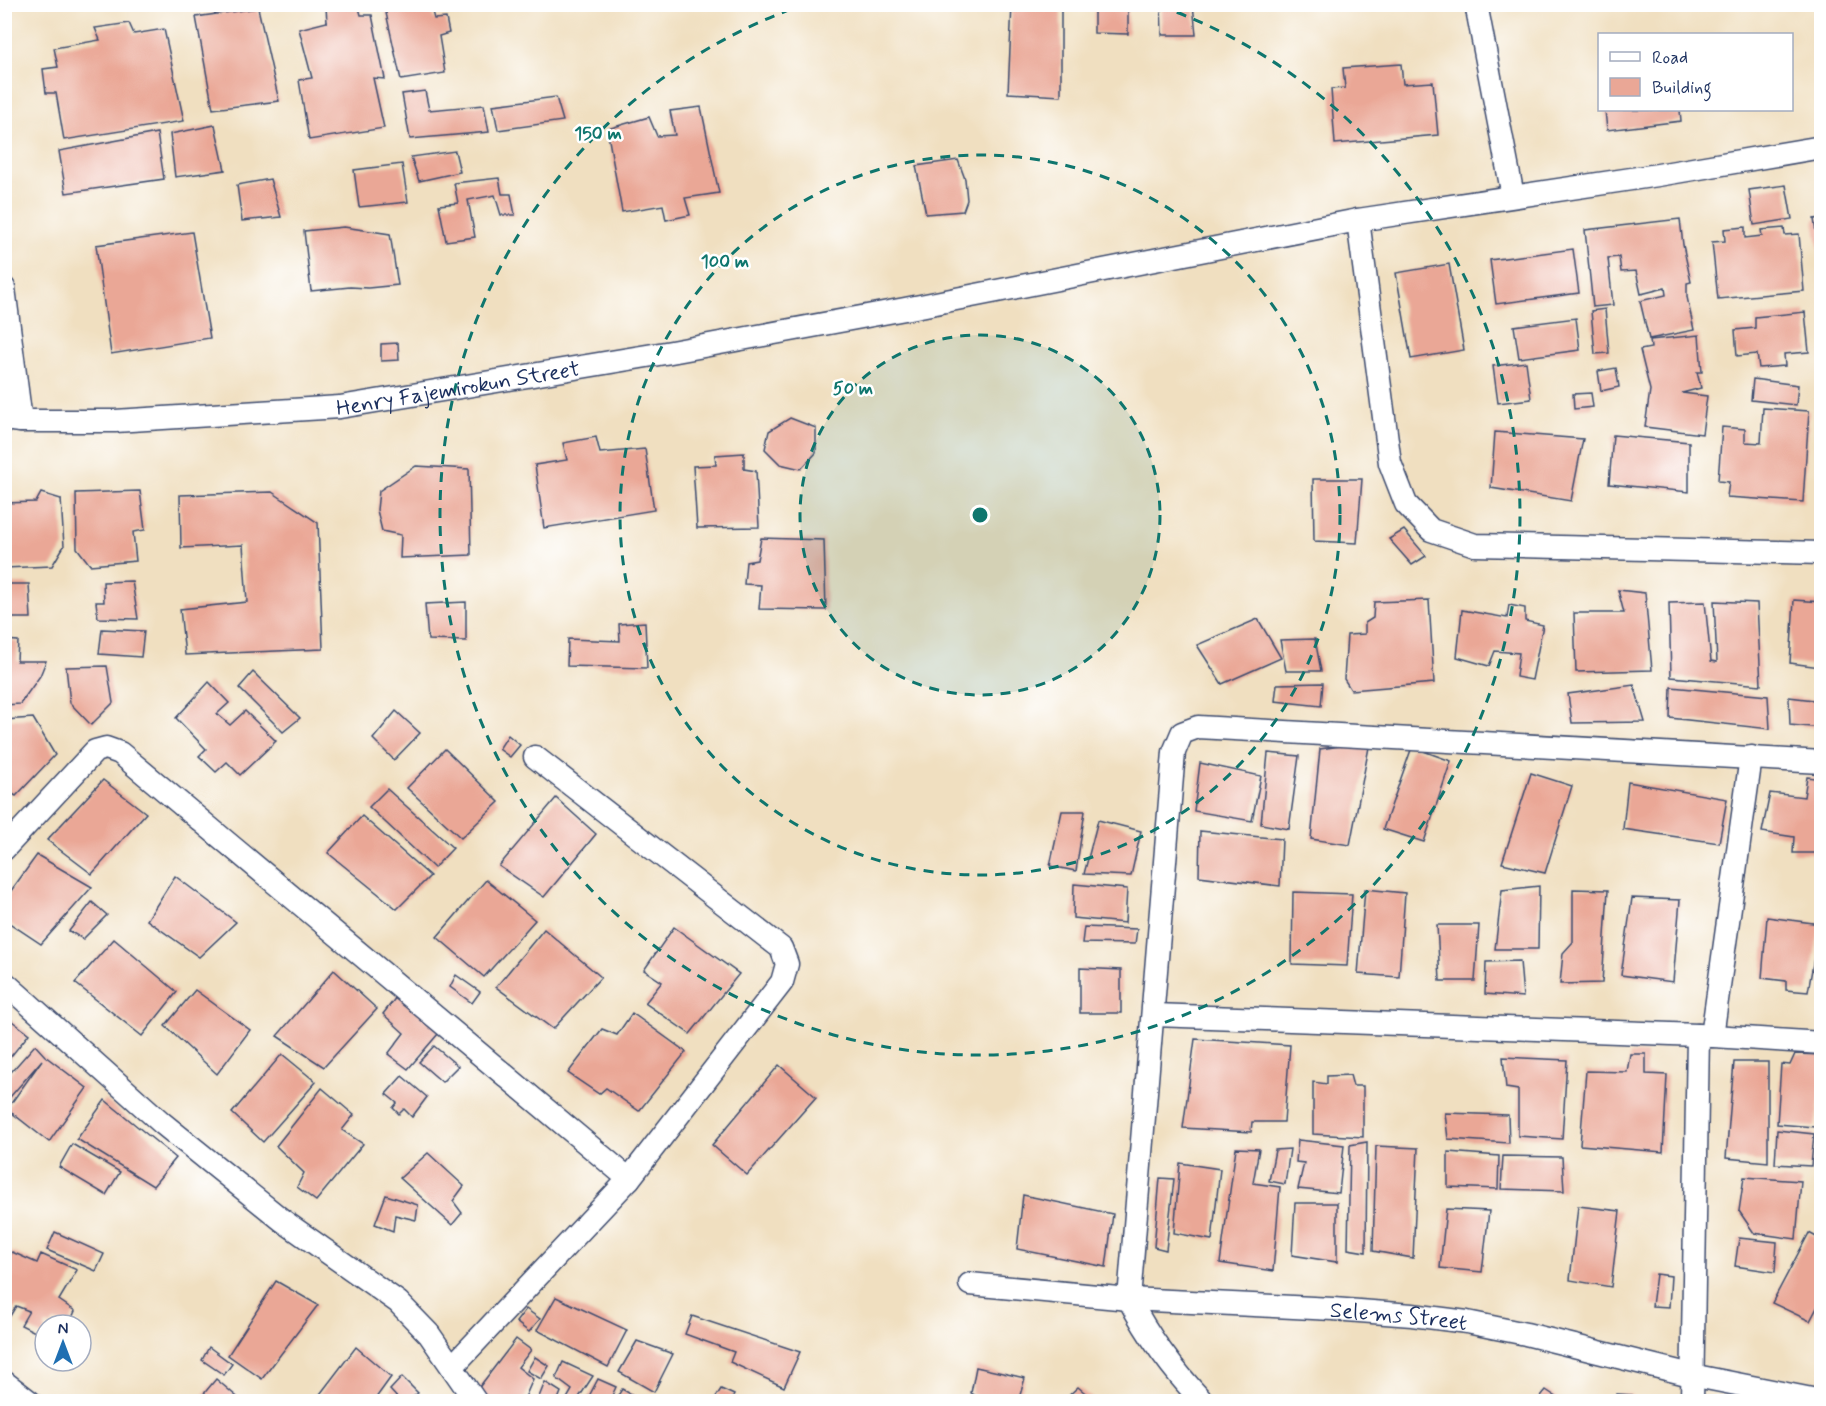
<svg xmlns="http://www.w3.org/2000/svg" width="1826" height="1406" font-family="Mynerve,sans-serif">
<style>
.building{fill:#eaa796}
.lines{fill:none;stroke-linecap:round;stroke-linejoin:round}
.minor-casing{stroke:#3b496d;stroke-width:25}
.minor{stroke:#fff;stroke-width:22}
.ring{fill:none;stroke:#0f766e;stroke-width:3;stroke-dasharray:10 8}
.labels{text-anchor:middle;stroke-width:5;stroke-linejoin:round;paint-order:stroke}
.street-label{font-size:22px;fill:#1b2f5e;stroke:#fff}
.centre{fill:#0f766e;stroke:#fff;stroke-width:3}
.ring-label{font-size:18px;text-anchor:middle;font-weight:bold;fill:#0f766e;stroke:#fff;stroke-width:5;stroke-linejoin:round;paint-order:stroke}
</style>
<rect width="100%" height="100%" fill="#fff"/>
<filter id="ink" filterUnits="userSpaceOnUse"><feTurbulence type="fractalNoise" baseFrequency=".0167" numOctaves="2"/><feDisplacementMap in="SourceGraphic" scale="12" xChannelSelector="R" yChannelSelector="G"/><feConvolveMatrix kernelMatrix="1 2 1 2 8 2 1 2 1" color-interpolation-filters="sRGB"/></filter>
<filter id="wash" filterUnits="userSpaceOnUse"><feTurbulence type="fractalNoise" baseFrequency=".008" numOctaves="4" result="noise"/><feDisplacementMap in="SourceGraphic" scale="24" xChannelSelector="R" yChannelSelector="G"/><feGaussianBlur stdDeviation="1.35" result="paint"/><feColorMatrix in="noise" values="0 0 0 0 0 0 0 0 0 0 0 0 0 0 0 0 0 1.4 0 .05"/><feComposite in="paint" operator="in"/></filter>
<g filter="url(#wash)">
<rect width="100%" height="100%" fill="#f0dfc0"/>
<g id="blocks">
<g class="building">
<path d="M340,4H358L361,15H372L385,79L373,78L384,128L309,140L299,80L312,78L299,29L327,22L326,7Z"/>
<path d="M384,4H430L434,19L446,18L449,33L439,36L445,73L401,80Z"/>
<path d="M1012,4H1061V96L1008,93Z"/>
<path d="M1094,4H1128V34L1094,33Z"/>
<path d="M1161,4H1193L1196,35H1162Z"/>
<path d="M258,8L279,101L213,109L196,17Z"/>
<path d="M129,23L134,34L164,29L184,121L64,140L56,93H46L43,69L58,67L54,48L100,40L95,28Z"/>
<path d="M1401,64L1403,84L1433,82L1438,135L1335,144L1331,89L1345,88L1343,68Z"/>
<path d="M425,91L429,110L484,105L489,132L410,139L402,94Z"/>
<path d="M556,97L563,121L498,130L493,105Z"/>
<path d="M701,107L719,193L685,198L690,215L666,220L663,205L622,212L607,129L649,117L657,136L675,135L670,111Z"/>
<path d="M1605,110H1680L1681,121L1607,130Z"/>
<path d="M215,125L225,170L175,177L170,134Z"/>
<path d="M157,133L164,179L66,193L59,151Z"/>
<path d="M455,151L460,172L419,181L411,157Z"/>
<path d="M958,160L965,179L967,200L963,211L926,214L916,166Z"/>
<path d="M402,164L408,202L359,207L354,170Z"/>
<path d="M499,178L502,194H511L515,215H501L495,195L468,200L475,237L446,241L439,205L458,203L454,183Z"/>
<path d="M270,179L281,217L242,221L237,185Z"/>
<path d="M1786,185L1792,219L1754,225L1749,190Z"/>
<path d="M1822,218V259H1820L1814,219Z"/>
<path d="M1680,219L1683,245L1691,282L1687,283V297L1694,330L1649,339L1640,301L1666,295L1665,288L1641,294L1636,271L1621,272L1619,257L1608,258L1613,305L1593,307L1585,230Z"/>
<path d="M344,227L390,234L398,285L368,288L350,287L311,291L304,231Z"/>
<path d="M1745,227V238L1762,236L1761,230L1784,228L1785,235L1799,234L1804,291L1718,299L1712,242L1725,241L1724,229Z"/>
<path d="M192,232L210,338L111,354L96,245Z"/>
<path d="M1573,249L1579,293L1496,304L1490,260Z"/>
<path d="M1449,264L1464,350L1411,359L1396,273Z"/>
<path d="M1605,309L1609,353L1595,354L1591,311Z"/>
<path d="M1805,312L1809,352L1784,354L1785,366L1759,368L1757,354L1737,356L1735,330L1755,328V317Z"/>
<path d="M1576,318L1580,350L1519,358L1514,326Z"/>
<path d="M1699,335L1702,372H1697L1701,388L1682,393L1707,396L1702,434L1645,427L1650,390L1640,350L1651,348L1650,340Z"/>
<path d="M398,343L399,360L381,361V344Z"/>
<path d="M1526,362L1531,399L1498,403L1493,366Z"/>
<path d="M1616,368L1619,387L1601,391L1598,371Z"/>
<path d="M1753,379L1798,385L1796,405L1751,400Z"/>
<path d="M1591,393L1593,407L1574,409L1573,394Z"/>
<path d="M1763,408L1809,411L1803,502L1727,497L1729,482L1718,481L1722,427L1745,429V442L1761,443Z"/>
<path d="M790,418L816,428V453L801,469L780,464L765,449L769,431Z"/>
<path d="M1495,432L1583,439L1571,501L1491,488Z"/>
<path d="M1613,435L1689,442V492L1609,484Z"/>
<path d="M596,437L600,453L645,449L654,510L544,528L535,465L567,460L563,443Z"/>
<path d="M744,453V469L756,471L759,527L697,528L693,466L716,465L715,455Z"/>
<path d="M416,466L469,469L471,555L400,558L401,535L382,531L377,510L379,491Z"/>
<path d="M1313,479H1362L1357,543L1314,541Z"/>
<path d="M140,491L145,530L133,532L136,561L90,565L77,548L76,493Z"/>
<path d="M272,492L318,523L323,649L185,655L180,609L247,602L243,545L181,548L180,495Z"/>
<path d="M41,493L61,499L64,546L52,566L4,568V503L36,502Z"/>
<path d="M1404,530L1426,556L1412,565L1389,539Z"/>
<path d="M761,538L824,540L826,610L759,609L761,585L744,584L746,562L757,560Z"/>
<path d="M132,581L138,619L98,618L96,602H104L103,582Z"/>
<path d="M4,584H29L31,618H4Z"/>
<path d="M1618,590L1645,593L1652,670L1576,672L1574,613H1624Z"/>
<path d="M1429,600L1434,683L1351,690L1344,679L1347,635L1365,634V623L1373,618L1374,602Z"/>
<path d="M1794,600L1822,602L1820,667L1790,663Z"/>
<path d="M1714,601L1757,603L1761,685L1671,677L1669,603L1705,602L1711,661L1717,662Z"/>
<path d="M466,602V641L428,640L425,604Z"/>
<path d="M1509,605L1525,608V621L1543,625L1532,680L1516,677L1519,653L1495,651L1489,666L1457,657L1462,610L1507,618Z"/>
<path d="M1258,619L1281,658L1222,684L1197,645Z"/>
<path d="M645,622L647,668L567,666L568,639L620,641L619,624Z"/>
<path d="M102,629L144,631L141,657L99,654Z"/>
<path d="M1315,639L1321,671H1286L1280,640Z"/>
<path d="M4,640L18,641L17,661H46L40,676L20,704L4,705Z"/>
<path d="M107,666L113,703L91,725L70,703L66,667Z"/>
<path d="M253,672L300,718L283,732L239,688Z"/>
<path d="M209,682L229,703L217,714L230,725L245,711L276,741L240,775L227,762L216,772L199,756L206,749L176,718Z"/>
<path d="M1323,683L1321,706L1275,701L1277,684Z"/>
<path d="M1634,685L1645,722L1572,723L1568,694Z"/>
<path d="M1671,687L1768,696L1770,729L1670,718Z"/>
<path d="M1789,697L1822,701V728L1790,725Z"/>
<path d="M396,711L420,733L394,760L373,739Z"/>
<path d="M33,718L55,755L16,796L4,789V720Z"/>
<path d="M508,735L520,745L510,757L499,749Z"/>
<path d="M1370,742L1350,845L1311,839L1320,749Z"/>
<path d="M1412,747L1451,761L1424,842L1383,829Z"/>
<path d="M445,749L499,802L461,838L407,788Z"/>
<path d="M1268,753L1299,756L1289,829L1261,824Z"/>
<path d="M1200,763L1261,776L1252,821L1194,811Z"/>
<path d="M1531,773L1572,786L1545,873L1502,863Z"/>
<path d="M1807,777L1822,779V853H1793L1794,837L1762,832L1770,793L1804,797Z"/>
<path d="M103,780L146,813L92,874L47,840Z"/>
<path d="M1628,782L1727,799L1719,843L1623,829Z"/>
<path d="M387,789L453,848L434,868L369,807Z"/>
<path d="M556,798L596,834L544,897L499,866Z"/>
<path d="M1062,811H1085L1076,871L1050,866Z"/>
<path d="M362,816L430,876L397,909L328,853Z"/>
<path d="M1098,820L1141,831L1131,876L1084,874Z"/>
<path d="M1200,831L1282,839L1280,886L1199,876Z"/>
<path d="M37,855L92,887L41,944L5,920V899Z"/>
<path d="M175,876L236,922L199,957L147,920Z"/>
<path d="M486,880L535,920L484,977L437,937Z"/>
<path d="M1074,884L1127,889L1125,923L1073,918Z"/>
<path d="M1539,886L1538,949H1495L1502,890Z"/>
<path d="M1365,889L1405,893L1399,977L1358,974Z"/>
<path d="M1573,889L1608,890L1602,983L1560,984L1563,953L1573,942Z"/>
<path d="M1293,892L1352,894L1347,966L1292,964Z"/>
<path d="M1632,898L1680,900L1673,982L1621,975Z"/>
<path d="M92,902L107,915L83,939L69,931Z"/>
<path d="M1767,917L1820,924L1808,992L1786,990V981L1762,978Z"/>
<path d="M1437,925H1479L1475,981H1440Z"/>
<path d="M674,927L739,974L690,1034L645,1003L662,982L644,970Z"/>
<path d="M1084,927L1137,929L1135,944L1082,943Z"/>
<path d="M544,929L601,977L553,1029L496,987Z"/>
<path d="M114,939L177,992L142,1036L75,983Z"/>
<path d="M1520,961L1523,997L1485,994L1486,962Z"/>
<path d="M1080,968L1121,970V1013H1080Z"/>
<path d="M334,970L377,1009L324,1067L277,1036Z"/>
<path d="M456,975L480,992L472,1003L450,987Z"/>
<path d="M195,990L250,1030L217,1074L165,1026Z"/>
<path d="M400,992L444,1027L408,1069L388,1054L404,1033L383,1014Z"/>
<path d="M632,1013L686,1052L639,1111L606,1088L599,1094L568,1073L602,1029L617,1035Z"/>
<path d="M4,1015L29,1034L4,1065Z"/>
<path d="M1195,1039L1290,1045L1284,1122H1252L1251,1132L1183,1128Z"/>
<path d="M35,1045L45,1056L87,1088L49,1142L7,1109L42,1060L4,1104V1080Z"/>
<path d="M434,1046L458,1066L442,1082L419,1062Z"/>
<path d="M282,1054L316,1082L263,1142L232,1113Z"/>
<path d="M1630,1054H1646V1074L1667,1075L1663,1152L1580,1145L1586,1071L1627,1072Z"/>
<path d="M1795,1054L1822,1055V1085L1815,1127L1777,1124L1781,1064L1790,1065Z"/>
<path d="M1503,1057L1567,1060L1562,1139L1518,1136V1090L1506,1088Z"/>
<path d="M1734,1062H1768V1162L1726,1158Z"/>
<path d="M779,1065L816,1097L747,1175L712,1145Z"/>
<path d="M1350,1075L1353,1086H1363V1137L1313,1134V1082L1327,1084V1076Z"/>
<path d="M402,1076L427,1097L412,1117L404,1109L399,1114L393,1108L397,1103L386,1094Z"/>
<path d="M322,1088L354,1115L342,1130L363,1144L316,1201L297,1187L304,1173L276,1146Z"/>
<path d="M105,1100L176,1158L153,1186L77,1139Z"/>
<path d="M1445,1113L1508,1115L1509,1143L1448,1139Z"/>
<path d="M1777,1130L1814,1134L1811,1166L1775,1164Z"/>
<path d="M1298,1140L1344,1145L1339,1193L1298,1189L1304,1163L1296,1162Z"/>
<path d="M1367,1142L1366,1252L1348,1249L1350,1145Z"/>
<path d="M72,1144L120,1172L106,1195L59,1167Z"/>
<path d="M1376,1146L1418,1148L1413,1258L1373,1251Z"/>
<path d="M1236,1148L1259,1149L1253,1183L1280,1187L1273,1271L1220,1263Z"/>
<path d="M1290,1149L1285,1184L1269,1181L1275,1150Z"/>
<path d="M1448,1152L1499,1156L1498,1189L1448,1187Z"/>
<path d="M428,1153L464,1186L453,1201L462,1213L452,1225L400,1178Z"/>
<path d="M1503,1156L1562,1157L1564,1191L1501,1189Z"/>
<path d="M1180,1163L1220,1169L1212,1240L1174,1233Z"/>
<path d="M1744,1177L1801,1181L1796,1239L1754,1233L1739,1211Z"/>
<path d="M1160,1178L1174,1179L1166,1250L1154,1247Z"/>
<path d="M386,1195L418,1205L416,1220L395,1215L393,1231L375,1224Z"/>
<path d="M1023,1195L1113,1214L1106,1267L1017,1249Z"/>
<path d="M1295,1203H1337V1262L1292,1255Z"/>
<path d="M1578,1206L1620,1211L1611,1287L1570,1280Z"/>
<path d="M1446,1209L1489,1211L1482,1272L1440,1268Z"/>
<path d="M55,1232L104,1254L96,1271L47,1250Z"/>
<path d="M1809,1233L1822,1240V1298L1810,1321L1772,1303Z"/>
<path d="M1739,1238L1777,1242L1775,1272L1735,1266Z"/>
<path d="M12,1252L37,1263L41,1254L77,1270L59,1300L75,1311L69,1325L54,1321L51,1325H45V1337L21,1325L29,1311L16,1306L10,1316L4,1313V1267Z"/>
<path d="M1656,1274L1671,1276L1669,1307L1652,1306Z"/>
<path d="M276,1281L318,1305L262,1379L228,1355Z"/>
<path d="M556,1297L627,1330L608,1367L537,1330Z"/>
<path d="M526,1309L540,1319L529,1332L516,1322Z"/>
<path d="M692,1316L800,1352L784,1387L730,1362L734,1352L685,1334Z"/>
<path d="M516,1339L531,1350L518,1367L533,1379L523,1402H490L477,1390Z"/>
<path d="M637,1341L673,1354L654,1392L619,1372Z"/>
<path d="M209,1347L232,1364L224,1375L202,1360Z"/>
<path d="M356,1347L391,1377L373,1402H314Z"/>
<path d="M535,1357L549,1366L541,1379L527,1371Z"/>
<path d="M563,1362L593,1376L576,1402H565L572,1390L556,1378Z"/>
<path d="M976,1367L1025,1378L1018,1402H978L979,1398L971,1393Z"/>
<path d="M402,1377L418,1393L407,1402H401L390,1390Z"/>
<path d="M216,1379L243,1402H197Z"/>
<path d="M598,1379L616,1387L609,1402H586Z"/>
<path d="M545,1382L561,1392L557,1402H537Z"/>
<path d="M1078,1387L1096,1402H1062Z"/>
<path d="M622,1389L644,1402H614Z"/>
<path d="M721,1389L734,1395L731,1402H703L704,1398L714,1400Z"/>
<path d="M1546,1390L1558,1398L1556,1402H1536Z"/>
<path d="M1617,1394L1632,1395L1631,1402H1617Z"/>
</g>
</g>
</g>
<g filter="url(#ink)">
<use href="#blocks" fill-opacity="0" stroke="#3b496d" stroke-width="1.5"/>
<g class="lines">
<g class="minor-casing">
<g id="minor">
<path d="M1476,4L1513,196"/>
<path d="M1358,220L1390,463L1406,504L1431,530L1475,545L1822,553"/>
<path d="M4,288L21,421"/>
<path id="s1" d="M4,419L21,421H115L340,407L671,352L905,309L1358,220L1658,175L1822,147"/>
<path d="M535,757L781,948L787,964L782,982L629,1179"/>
<path d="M4,849L95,751L106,748L120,753L629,1179L452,1367"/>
<path d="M4,982L162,1123L282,1220L398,1302L429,1334L476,1402"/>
<path d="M1154,1015L1698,1035L1822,1043"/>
<path d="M1712,1036L1751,757"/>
<path id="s2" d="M970,1284L1129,1299L1333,1309L1412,1315L1467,1322L1526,1334L1691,1375L1822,1401"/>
<path d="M4,1382L30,1402"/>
<path d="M1203,1402C1173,1370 1149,1338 1129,1299L1174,752L1182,733L1198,727L1822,762"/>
<path d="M1692,1402L1698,1035"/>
</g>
</g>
<use href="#minor" class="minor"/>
</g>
</g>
<circle cx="980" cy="515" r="180" fill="#0f766e" fill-opacity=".12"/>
<g class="ring">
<circle cx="980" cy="515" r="180"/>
<circle cx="980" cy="515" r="360"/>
<path d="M1160 6A540 540 0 1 1 800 6"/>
</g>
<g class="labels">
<g class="street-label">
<text dy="8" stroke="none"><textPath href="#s1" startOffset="456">Henry Fajemirokun Street</textPath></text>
<text dy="8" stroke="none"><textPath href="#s2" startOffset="430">Selems Street</textPath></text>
</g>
</g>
<circle cx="980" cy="515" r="9" class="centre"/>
<g class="ring-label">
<text x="598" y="139">150 m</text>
<text x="725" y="267">100 m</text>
<text x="853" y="394">50 m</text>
</g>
<rect width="1826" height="1406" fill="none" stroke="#fff" stroke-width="24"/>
<rect x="1598" y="33" width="195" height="78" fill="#ffffff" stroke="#a4acbf" stroke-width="1.5"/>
<rect x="1610" y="52" width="30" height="9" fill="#ffffff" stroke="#a4acbf" stroke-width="1.5"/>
<text x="1652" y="63" font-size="18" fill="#1b2f5e">Road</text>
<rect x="1610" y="78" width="30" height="18" fill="#eaa796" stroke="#a4acbf" stroke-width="1.5"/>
<text x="1652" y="93" font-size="18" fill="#1b2f5e">Building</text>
<g transform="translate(63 1343)"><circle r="28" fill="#ffffff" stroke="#a4acbf" stroke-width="1.5"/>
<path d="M0-4.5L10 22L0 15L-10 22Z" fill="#1f6fb2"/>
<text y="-9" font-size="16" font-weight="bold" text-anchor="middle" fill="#1b2f5e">N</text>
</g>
</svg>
